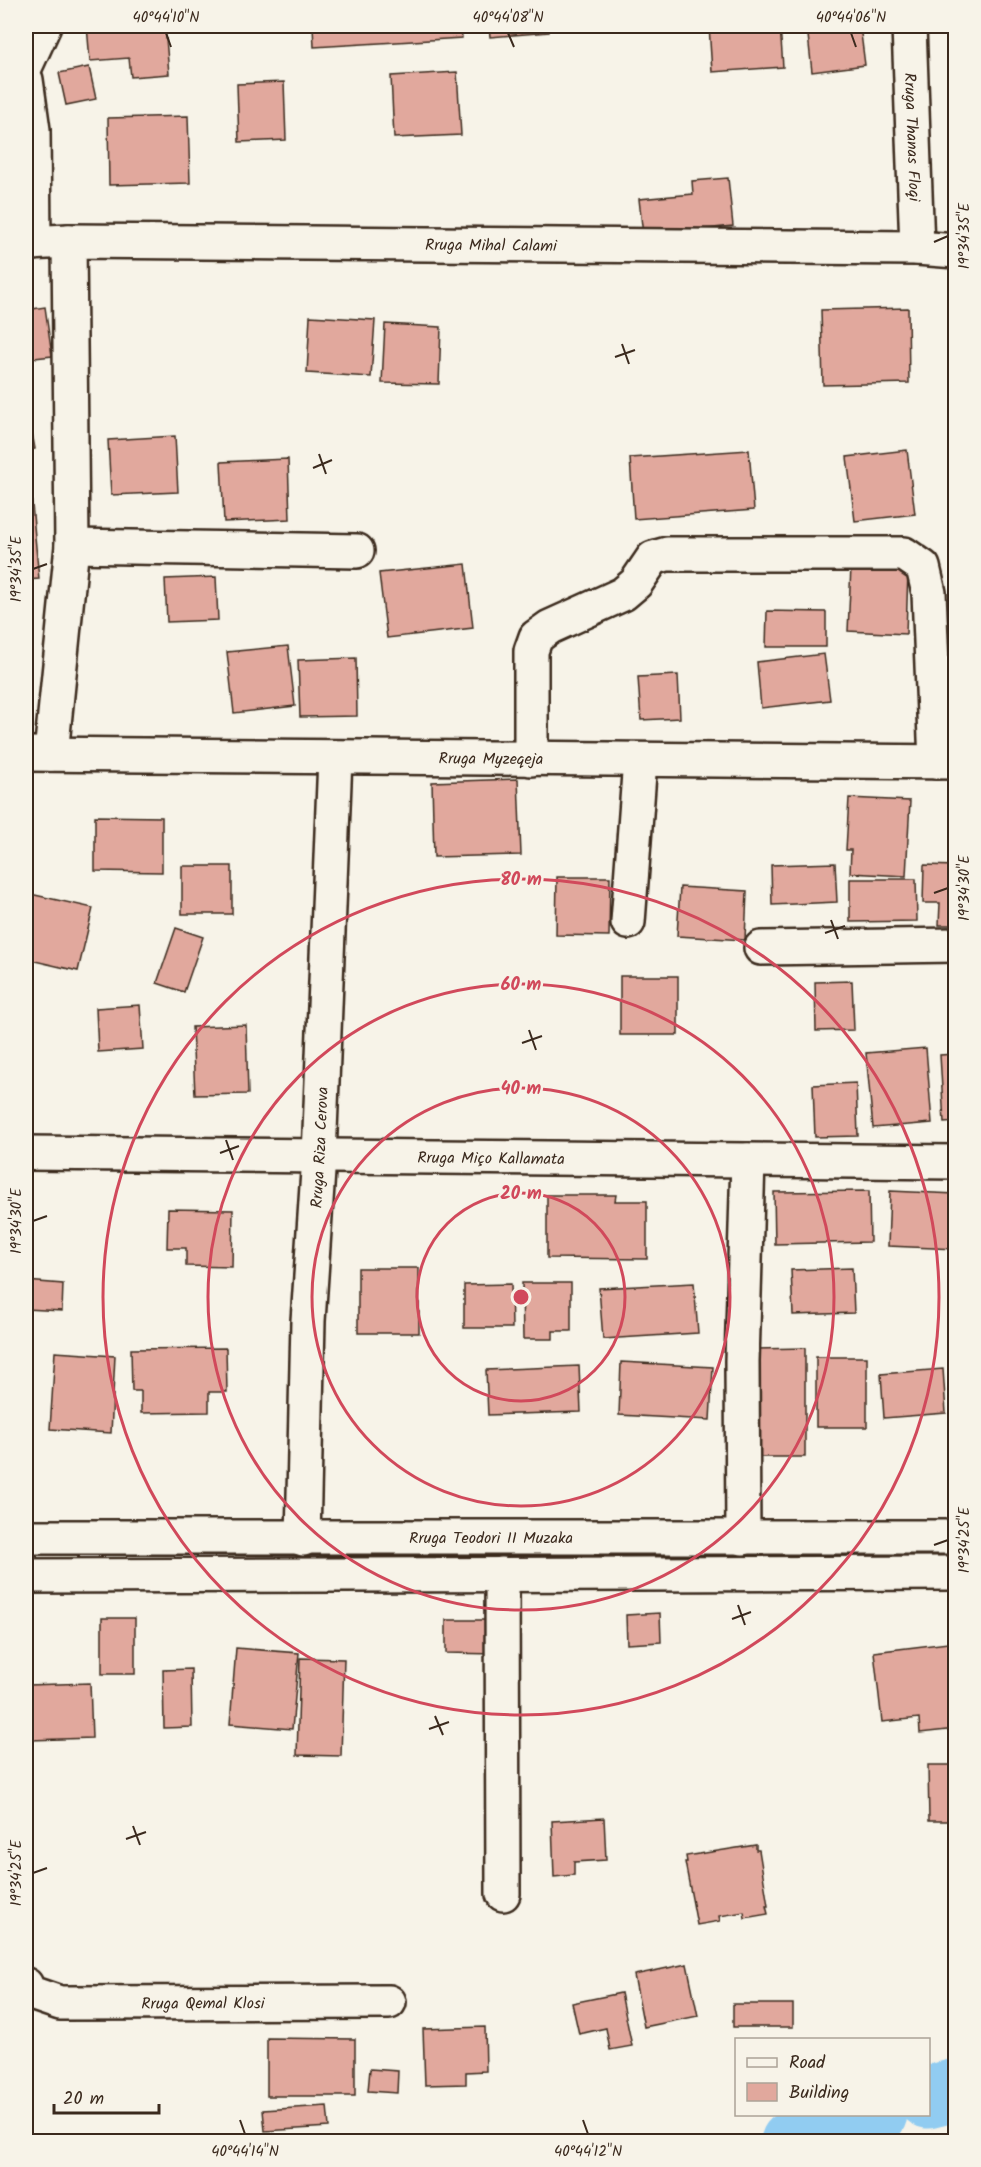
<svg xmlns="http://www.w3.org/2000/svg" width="981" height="2167" font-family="Kalam,sans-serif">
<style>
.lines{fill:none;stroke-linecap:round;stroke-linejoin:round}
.river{stroke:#91ccf1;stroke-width:63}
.building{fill:#e1a89d;stroke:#3b2a1e;stroke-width:1.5}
.minor-casing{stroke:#3b2a1e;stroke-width:38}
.major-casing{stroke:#3b2a1e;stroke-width:38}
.minor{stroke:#f7f3e8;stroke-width:33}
.major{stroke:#f7f3e8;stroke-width:33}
.ticks{fill:none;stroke:#3b2a1e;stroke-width:2}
.ring{fill:none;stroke:#d1495b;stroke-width:3}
.labels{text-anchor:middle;stroke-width:5;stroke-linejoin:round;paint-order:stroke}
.street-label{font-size:16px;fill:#3b2a1e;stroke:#f7f3e8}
.centre{fill:#d1495b;stroke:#f7f3e8;stroke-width:3}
.ring-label{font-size:18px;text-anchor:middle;font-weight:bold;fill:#d1495b;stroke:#f7f3e8;stroke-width:5;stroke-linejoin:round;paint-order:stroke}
.neatline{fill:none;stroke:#3b2a1e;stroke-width:2}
.ticks-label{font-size:15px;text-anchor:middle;fill:#3b2a1e}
</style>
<rect width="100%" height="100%" fill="#f7f3e8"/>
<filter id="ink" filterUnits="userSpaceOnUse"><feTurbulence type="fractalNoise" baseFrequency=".0167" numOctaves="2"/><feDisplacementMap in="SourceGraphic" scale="12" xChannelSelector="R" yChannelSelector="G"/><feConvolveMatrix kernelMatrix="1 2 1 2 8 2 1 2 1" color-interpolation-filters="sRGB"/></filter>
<g filter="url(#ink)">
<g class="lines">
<g class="river">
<path d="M928,2097L956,2090"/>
<path d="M792,2142L876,2114"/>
</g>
</g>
<g class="building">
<path d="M87,26H165L169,74L131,77L129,58L90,61Z"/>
<path d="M313,26H461L462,38L314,47Z"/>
<path d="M489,26H549V32L490,37Z"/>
<rect x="642" y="26" width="45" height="4"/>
<path d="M709,26H780L783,67L712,72Z"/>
<path d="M807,26H860L865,65L812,72Z"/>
<path d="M89,67L96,99L66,105L59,73Z"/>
<path d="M457,72L461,135L394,138L391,76Z"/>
<path d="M284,82L286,140L239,142L237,84Z"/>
<path d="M188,116L190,183L109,185L108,118Z"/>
<path d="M728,178L733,226L643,235L639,199L693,194L692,181Z"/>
<path d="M45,307L52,356L26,359V310Z"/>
<path d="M908,308L909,383L823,385L821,310Z"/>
<path d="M310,316L375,320L371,377L307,373Z"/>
<path d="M385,324L441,327L439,384L382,383Z"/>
<path d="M26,400L35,449L26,451Z"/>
<path d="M175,436L178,492L111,495L108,440Z"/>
<path d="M749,450L754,510L634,519L630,458Z"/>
<path d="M907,450L915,514L855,521L847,457Z"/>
<path d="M288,459L290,519L224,522L221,462Z"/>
<path d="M26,494H31L39,579L26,580Z"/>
<path d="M466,564L473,628L387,638L379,573Z"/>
<path d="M851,567L908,570L906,634L848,631Z"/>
<path d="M216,577L218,620L167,622L165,579Z"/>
<path d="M767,611L826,612V647H766Z"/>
<path d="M288,646L295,706L234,713L227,652Z"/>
<path d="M824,654L830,700L761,708L757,662Z"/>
<path d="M356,658L357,716L300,717L298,660Z"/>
<path d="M678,675L680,718L641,720L638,677Z"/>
<path d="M518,779L521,855L434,857L432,782Z"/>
<path d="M849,798L910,801L906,876L850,873L851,850H846Z"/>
<path d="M95,816L162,817V872L95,871Z"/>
<path d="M835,863L837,902L772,905L771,865Z"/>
<path d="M924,865L956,866V925H939L940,903H923Z"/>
<rect x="182" y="866" width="50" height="48"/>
<path d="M557,877H610L609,936L556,935Z"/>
<path d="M850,879H916L917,921L850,922Z"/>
<path d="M680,887L747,891L745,940L677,936Z"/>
<path d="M26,893L93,908L78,971L26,959Z"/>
<path d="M176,928L203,937L184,992L157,983Z"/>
<rect x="620" y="976" width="58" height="59"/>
<path d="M852,981L854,1030L816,1031L815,982Z"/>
<path d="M140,1005L143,1049L98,1052L96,1008Z"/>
<path d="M246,1025L248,1094L195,1095L192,1027Z"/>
<path d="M926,1048L932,1123L873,1128L866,1053Z"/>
<path d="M956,1054V1122L944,1123L940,1055Z"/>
<path d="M856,1083L858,1136L815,1137L813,1085Z"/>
<path d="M869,1191L870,1242L775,1244L774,1192Z"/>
<path d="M890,1191L956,1194V1249L888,1246Z"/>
<path d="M547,1195H616L615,1201H647V1259L547,1258Z"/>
<path d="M168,1209L233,1210L232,1267L186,1266V1248H167Z"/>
<rect x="358" y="1268" width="61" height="65"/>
<path d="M852,1268L854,1313L793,1315L791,1270Z"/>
<path d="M26,1281L63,1284L62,1311L26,1309Z"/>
<path d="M522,1283H571V1331H553V1339H523Z"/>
<path d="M694,1283L698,1333L603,1339L599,1288Z"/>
<path d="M511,1284L512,1328H464V1285Z"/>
<path d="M226,1348L227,1392H209V1412L141,1413V1391H132L131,1349Z"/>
<path d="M805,1348V1457H754V1349Z"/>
<path d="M55,1352L115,1356L111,1433L50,1429Z"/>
<rect x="816" y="1357" width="51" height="70"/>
<path d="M621,1362L713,1367L710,1420L619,1415Z"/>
<path d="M579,1366L581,1412L488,1415L486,1370Z"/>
<path d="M943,1369L946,1413L884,1418L881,1374Z"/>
<path d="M660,1613L661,1642L627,1644L626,1615Z"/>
<rect x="102" y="1618" width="33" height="56"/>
<path d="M446,1620H496V1654L446,1653Z"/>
<path d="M956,1642V1729L920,1733L919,1718L882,1722L874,1652Z"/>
<path d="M236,1648L299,1653L292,1729L230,1724Z"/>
<path d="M300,1658L344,1659L341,1756L297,1755Z"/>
<path d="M191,1669L192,1727L164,1728L163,1670Z"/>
<path d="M90,1683L92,1738L30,1740L28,1685Z"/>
<path d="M928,1765H956V1821H929Z"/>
<path d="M604,1818L606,1860L574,1862V1875L554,1877L552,1821Z"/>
<path d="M756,1845V1850H759L768,1906H766L768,1914L745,1918L744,1912L719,1916L720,1921L697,1925L685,1862H687L686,1856Z"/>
<path d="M687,1964L698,2016L644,2027L634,1975Z"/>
<path d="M621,1993L632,2046L610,2050L606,2028L579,2034L572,2003Z"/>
<rect x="733" y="2004" width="60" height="23"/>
<path d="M485,2027L486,2071L466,2072V2084L425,2085L423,2029Z"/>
<path d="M267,2038L355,2039V2096H267Z"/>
<path d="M370,2069L398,2071L397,2093L368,2091Z"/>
<path d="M327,2106L329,2127L265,2131L263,2110Z"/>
</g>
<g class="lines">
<g class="minor-casing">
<g id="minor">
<path id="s1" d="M909,26L917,248"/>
<path d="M26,65L44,26"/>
<path d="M26,80L33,130L34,243"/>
<path id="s2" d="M26,243L69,241L917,248L956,251"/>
<path d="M72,546L357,551"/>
<path id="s3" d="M26,754L956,762"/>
<path d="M51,754L72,546L69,241"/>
<path d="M531,759V651L536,637L550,627L623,594L636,583L653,558L667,554H904L923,567L929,593L936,762"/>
<path d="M628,922L640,760"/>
<path d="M761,948L956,945"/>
<path id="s4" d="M26,1153L956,1162"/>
<path d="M743,1538L742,1361L748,1160"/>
<path id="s5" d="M303,1539L308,1321L319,1156L335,758"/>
<path d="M502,1574L503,1894"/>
<path id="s6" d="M26,1985L28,1992L60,2003L389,2002"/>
</g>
</g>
<g class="major-casing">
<g id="major">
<path id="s7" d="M26,1537H956"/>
<path d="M26,1576L956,1573"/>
</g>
</g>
<use href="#minor" class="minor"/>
<use href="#major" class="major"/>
</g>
</g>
<path class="ticks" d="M166,33L171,47M508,33L514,47M851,33L856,47M934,242L948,236M622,344L629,364M615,357L635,350M319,454L326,474M313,468L332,460M33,569L47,564M934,893L948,888M831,920L838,939M825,933L845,926M529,1030L536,1050M522,1043L542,1036M226,1140L233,1160M220,1153L239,1146M33,1221L47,1216M934,1545L948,1540M738,1605L745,1625M732,1619L751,1612M435,1716L443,1735M429,1729L449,1722M133,1826L140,1845M126,1839L146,1832M33,1873L47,1868M240,2120L245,2134M583,2120L588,2134"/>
<g class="ring">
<circle cx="521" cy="1297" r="104"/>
<circle cx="521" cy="1297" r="209"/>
<circle cx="521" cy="1297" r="313"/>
<circle cx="521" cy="1297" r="418"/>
</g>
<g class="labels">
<g class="street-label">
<text dy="6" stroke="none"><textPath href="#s1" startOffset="111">Rruga Thanas Floqi</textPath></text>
<text dy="6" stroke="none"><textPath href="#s2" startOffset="465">Rruga Mihal Calami</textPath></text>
<text dy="6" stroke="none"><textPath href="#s3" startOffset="465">Rruga Myzeqeja</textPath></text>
<text dy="6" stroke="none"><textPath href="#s5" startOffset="392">Rruga Riza Cerova</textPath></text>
<text dy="6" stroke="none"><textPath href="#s4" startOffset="465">Rruga Miço Kallamata</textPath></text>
<text dy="6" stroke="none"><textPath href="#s7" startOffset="465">Rruga Teodori II Muzaka</textPath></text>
<text dy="6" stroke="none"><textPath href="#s6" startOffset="184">Rruga Qemal Klosi</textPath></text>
</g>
</g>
<circle cx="521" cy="1297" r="9" class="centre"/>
<g class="ring-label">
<text x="521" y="885">80 m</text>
<text x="521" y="990">60 m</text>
<text x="521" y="1094">40 m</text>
<text x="521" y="1199">20 m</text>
</g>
<rect width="981" height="2167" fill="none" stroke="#f7f3e8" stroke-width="66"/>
<rect x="735" y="2038" width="195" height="78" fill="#f7f3e8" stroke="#aca397" stroke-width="1.5"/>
<rect x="747" y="2058" width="30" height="9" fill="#f7f3e8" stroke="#aca397" stroke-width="1.5"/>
<text x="789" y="2068" font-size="18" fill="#3b2a1e">Road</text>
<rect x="747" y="2083" width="30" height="18" fill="#e1a89d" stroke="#aca397" stroke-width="1.5"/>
<text x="789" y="2098" font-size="18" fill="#3b2a1e">Building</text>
<path d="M54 2104v9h105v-9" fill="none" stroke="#3b2a1e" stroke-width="3"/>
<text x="63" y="2104" font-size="18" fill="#3b2a1e" stroke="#f7f3e8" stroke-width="4.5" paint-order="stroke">20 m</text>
<rect x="33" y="33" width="915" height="2101" class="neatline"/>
<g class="ticks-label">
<text x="166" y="22">40°44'10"N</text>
<text x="508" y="22">40°44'08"N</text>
<text x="851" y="22">40°44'06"N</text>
<text transform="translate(964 236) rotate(-90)" y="5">19°34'35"E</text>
<text transform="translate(16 569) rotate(-90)" y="5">19°34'35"E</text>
<text transform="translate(964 888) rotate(-90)" y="5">19°34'30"E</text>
<text transform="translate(16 1221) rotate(-90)" y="5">19°34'30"E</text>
<text transform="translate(964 1540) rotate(-90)" y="5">19°34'25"E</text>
<text transform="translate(16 1873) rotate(-90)" y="5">19°34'25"E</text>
<text x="245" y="2156">40°44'14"N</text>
<text x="588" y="2156">40°44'12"N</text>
</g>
</svg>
